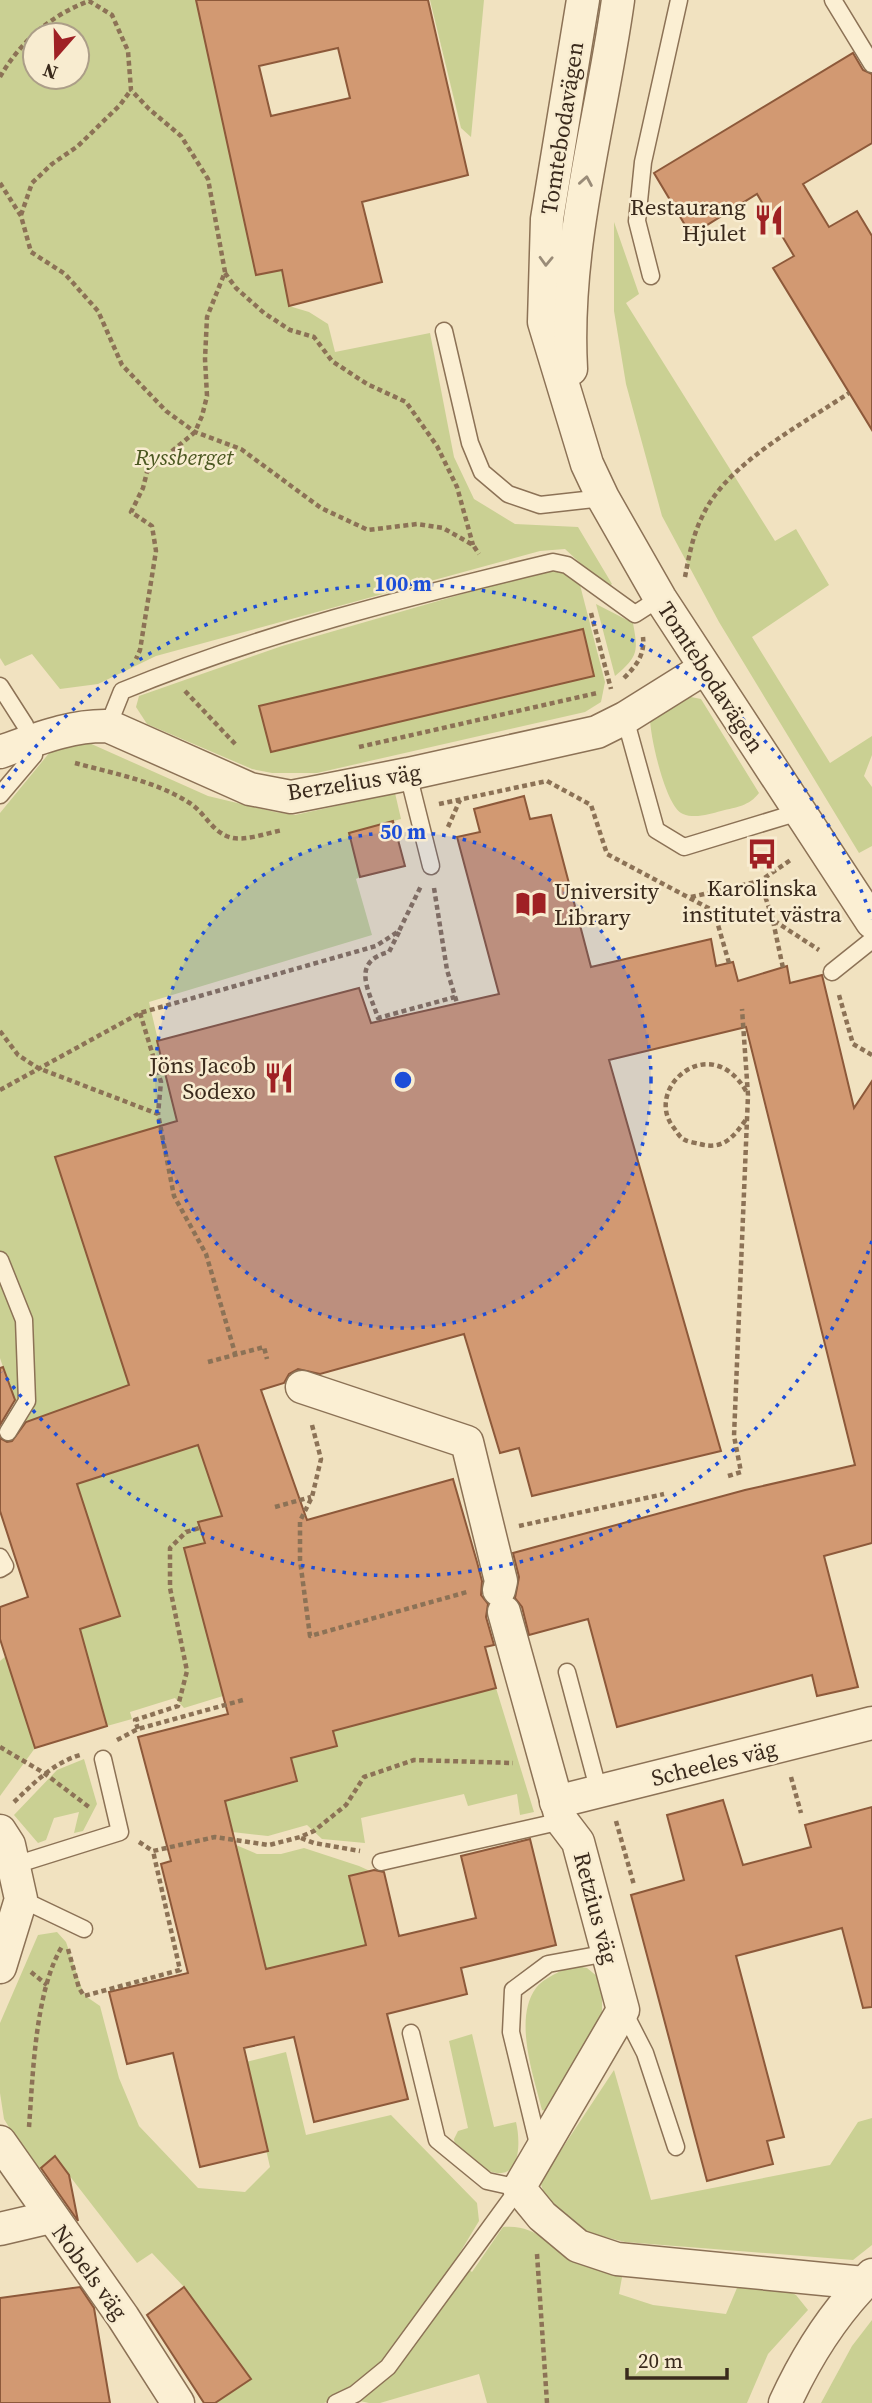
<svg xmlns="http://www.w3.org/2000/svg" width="872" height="2403" font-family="'Source Serif 4',serif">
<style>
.green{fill:#cad093;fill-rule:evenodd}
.building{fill:#d29972;stroke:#8d593a;stroke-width:2;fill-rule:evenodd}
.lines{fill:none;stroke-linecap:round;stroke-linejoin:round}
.service-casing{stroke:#8c7256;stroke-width:19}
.minor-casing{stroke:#8c7256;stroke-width:35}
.path{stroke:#8c7256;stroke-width:4.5;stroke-dasharray:5 3.5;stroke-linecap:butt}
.service{stroke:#fbefd3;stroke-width:16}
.minor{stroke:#fbefd3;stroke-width:32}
.oneway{stroke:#9a8c78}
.ring{fill:none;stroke:#1d4ed8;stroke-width:3.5;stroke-dasharray:3.5 7}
.labels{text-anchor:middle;stroke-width:5;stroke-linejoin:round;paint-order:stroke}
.street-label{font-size:23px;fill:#3a2a1c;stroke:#f8ecd0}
.poi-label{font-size:23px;fill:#3a2a1c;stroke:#f8ecd0;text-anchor:end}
.park-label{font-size:23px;font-style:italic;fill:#4b5821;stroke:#f8ecd0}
.centre{fill:#1d4ed8;stroke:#f8ecd0;stroke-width:3.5}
.ring-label{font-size:21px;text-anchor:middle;font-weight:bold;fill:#1d4ed8;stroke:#f8ecd0;stroke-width:5;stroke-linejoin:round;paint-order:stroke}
</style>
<rect width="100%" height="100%" fill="#f1e2c0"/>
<g class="green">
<path d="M0,0H196L282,270L289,306L309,312L328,324L335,352L430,333L454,457L474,499L515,524L578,527L612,584L607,588L565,549L540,551L156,656L98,684L60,689L32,654L5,666L0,658ZM35,35H77V77H35Z"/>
<path d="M430,0H484L471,137L461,128Z"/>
<path d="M614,222L639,294L626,303L775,541L796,529L829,585L752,637L830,763L872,736V755L864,776L872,787V846L859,853L719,622L662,516L626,384L614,311Z"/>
<path d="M552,568L571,574L580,585L605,682L601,702L585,712L317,773H272L252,769L147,724L136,707L139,696L282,646Z"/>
<path d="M596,604L633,623C638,651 639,656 615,676Z"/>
<path d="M686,696L701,699L759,793C749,806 737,807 721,811C710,814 695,819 683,814C666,808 650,737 650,718Z"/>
<path d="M87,742L208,796L275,812L295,815L395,793L401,819L349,833L360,877L356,879L372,935L149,1002L173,1104L236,1340L133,1134L56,1157L129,1385L22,1424L0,1358V813L50,752Z"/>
<path d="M190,1419L222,1516L198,1522L205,1543L184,1548L223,1696L184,1708L175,1698L130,1712L132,1719L107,1726L80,1629L119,1616L77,1484Z"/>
<path d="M6,1656L35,1748L0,1796V1661Z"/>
<path d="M496,1688L534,1812L520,1815L517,1794L468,1806L464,1794L361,1818L365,1843L322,1839L307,1825L268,1836L215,1830L167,1842L159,1818L297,1782L291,1758L336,1746L333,1731Z"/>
<path d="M84,1759L97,1804L83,1831L74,1833L79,1812L54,1818L46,1840L38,1843L14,1815L57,1770Z"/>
<path d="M236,1845L257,1854H281L304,1848L359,1866L370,1871L349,1876L366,1945L266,1969Z"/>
<path d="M57,1932L66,1942L84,1995L100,2006L119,2078L139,2126L198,2188L245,2192L270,2167L246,2062L286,2052L306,2135L391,2115L477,2203L479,2221L456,2259L472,2272L503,2227C539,2224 545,2247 574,2256C589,2261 608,2263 624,2266L619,2294L653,2305L726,2314L745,2269L796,2295L808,2310L768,2354L747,2403H487L479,2374L380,2403H369L342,2397L324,2403H215L251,2379L184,2287L152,2253L137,2263L55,2157L36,2172L4,2119L0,2093V2023L38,1935Z"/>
<path d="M573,1965L587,1968L598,1977L602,1996V2016L551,2113L542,2110C534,2077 513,2019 536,1988C543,1978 562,1971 573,1965Z"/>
<path d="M472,2034L494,2127L516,2122C521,2143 521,2185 487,2170C475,2165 465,2155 455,2146L454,2139L458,2131L468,2128L449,2041Z"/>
<path d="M614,2070L651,2200L830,2165L858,2122L872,2118V2245L853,2260L625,2242L581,2231L548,2203L540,2182Z"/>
<path d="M872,2320V2403H821L852,2346Z"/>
</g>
<g class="building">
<path d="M196,0H428L468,175L362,202L382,282L289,306L282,270L256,275ZM338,48L350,98L271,116L259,66Z"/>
<path d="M853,53L863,70L872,74V143L803,184L829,227L857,211L872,236V430L773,268L794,256L757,194L691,235L654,173Z"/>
<path d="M583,629L594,676L271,752L259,706Z"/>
<path d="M524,796L530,819L551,815L591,967L711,939L716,966L733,962L738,981L787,966L790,983L822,975L854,1108L872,1081V1543L824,1556L858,1687L817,1696L812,1675L617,1727L588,1619L529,1635L522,1607L515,1598L519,1577L513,1553L745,1490L855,1465L746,1027L609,1060L721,1451L532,1496L519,1448L500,1453L464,1334L320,1374L298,1369L289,1374L284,1383L261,1390L307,1520L453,1479L477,1562L482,1581L481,1595L488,1604L486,1617L494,1645L485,1647L496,1688L333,1731L337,1746L291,1758L297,1781L225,1801L266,1969L366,1945L349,1876L374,1870L384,1872L399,1936L476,1918L461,1856L530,1839L556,1945L461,1968L467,1994L387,2014L408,2099L314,2122L294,2037L244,2048L268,2151L200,2167L173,2053L127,2064L109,1992L188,1973L161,1864L171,1861L138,1737L228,1714L184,1548L205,1543L198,1522L222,1516L198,1445L77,1484L120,1616L80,1629L107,1726L35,1748L0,1639V1607L28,1597L0,1511V1438L7,1442L12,1441L26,1422L129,1385L55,1157L177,1121L157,1041L359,988L371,1023L499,994L457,837L480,832L474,809Z"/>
<path d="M393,821L405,866L360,877L349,833Z"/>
<path d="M3,1367L15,1400L0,1425V1368Z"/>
<path d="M723,1800L743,1865L811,1847L805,1825L872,1807V2007L863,2008L842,1928L736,1956L784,2137L767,2141L773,2164L707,2181L631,1895L684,1880L667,1815Z"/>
<path d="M55,2156L69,2175L78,2221L41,2168Z"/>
<path d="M80,2287L94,2308L110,2403H0V2298Z"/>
<path d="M184,2287L251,2379L215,2403H204L147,2315Z"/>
</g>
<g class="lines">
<g class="service-casing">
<g id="service">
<path d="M833,0L872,64"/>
<path d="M651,276L637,221L643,162L679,0"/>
<path d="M444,331L470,443L482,472L508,494L540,505L603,498"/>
<path d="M0,686L25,725L34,755L0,795"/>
<path d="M625,718L656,830L684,847L799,812"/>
<path d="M108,726L122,691C260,634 407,597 553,562L567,565L635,614L660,598"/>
<path d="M408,774L431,866"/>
<path d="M832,972L872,940"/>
<path d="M0,1260L24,1320L27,1401L8,1432"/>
<path d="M0,1557L5,1566L0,1569"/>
<path d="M567,1672L599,1792"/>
<path d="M381,1862L562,1821"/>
<path d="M15,1865L120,1832L103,1759"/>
<path d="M21,1899L84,1929"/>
<path d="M623,2010L645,2053L676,2147"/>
<path d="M539,2148L511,2032L513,1990L548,1964L608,1953"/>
<path d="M336,2403L355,2394L388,2367L519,2188L487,2181L437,2140L411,2033"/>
</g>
</g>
<g class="minor-casing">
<g id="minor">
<path d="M583,0L547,219L544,322L587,464L603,498L660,598L872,922"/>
<path d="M571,369C564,244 601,123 618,0"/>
<path d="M0,752C35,740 70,725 108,726L250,789L291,797L408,774L597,732L625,718L705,668"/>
<path d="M302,1387L467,1442L501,1581L499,1590"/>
<path d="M504,1612L562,1821L578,1842L623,2010L519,2188L542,2216L578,2246L617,2259L864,2283"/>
<path d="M556,1802L872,1723"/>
<path d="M0,1831L9,1845L21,1899L0,1967"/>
<path d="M0,2142L123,2317L178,2403"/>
<path d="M0,2229L51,2217"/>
<path d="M785,2403C807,2355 834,2312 872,2275"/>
</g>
</g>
<g class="path">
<path d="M0,77C20,42 51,15 89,1L112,15L128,51L131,90L149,109L181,136L208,179L225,272L207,317L205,359L207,396L202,416L195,432L147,472L143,488L131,512L152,526L156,551L140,650L136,659"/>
<path d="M0,183L21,216L31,252L65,274L98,311L122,365L166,411L195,432L241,449L321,508L368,530L417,524L443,528L473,545L479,554"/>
<path d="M21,215L32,183L52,164L78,146L120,105L131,90"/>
<path d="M225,273L236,288L264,313L290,330L314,337L332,361L367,384L406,402L437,446L457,487L473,545"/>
<path d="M685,577C689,556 693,534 703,515C727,463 803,424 849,393"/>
<path d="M591,613L611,689"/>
<path d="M624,678C636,666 645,655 643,637"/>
<path d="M185,691L237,746"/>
<path d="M359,747L597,693"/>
<path d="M75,763C112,773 155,781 188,802C205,812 210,830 229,837C244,842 267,833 283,830"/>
<path d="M439,804L547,781L591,805L607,854L714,911L729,963"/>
<path d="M448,827L460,800"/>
<path d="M760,881L773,920L819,950"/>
<path d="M434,888L447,970L457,1003"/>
<path d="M691,897L760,881L792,859"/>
<path d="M773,921L783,968"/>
<path d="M399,932L389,952C350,962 369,990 378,1018L455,997"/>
<path d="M839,995L853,1044L872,1055"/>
<path d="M140,1013L161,1082L158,1114"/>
<path d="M0,1031L18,1055L38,1068L158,1114L174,1196L206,1254L235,1353"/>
<path d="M0,1090L140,1013L376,946L399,931L421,886"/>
<path d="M746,1091C710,1029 642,1089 674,1128C677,1132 680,1138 685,1140C689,1142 696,1143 700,1144C724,1151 735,1135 747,1118"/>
<path d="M208,1362L264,1347L267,1359"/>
<path d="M312,1425L321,1459L312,1497L300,1521V1560L310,1636L467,1592"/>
<path d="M728,1476L741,1472L734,1436L748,1095L742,1009"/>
<path d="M275,1507L311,1497"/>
<path d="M519,1526L664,1494"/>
<path d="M138,1729L135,1720L178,1706L187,1671L170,1588V1548L186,1532L199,1528"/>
<path d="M117,1740L138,1729L243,1700"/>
<path d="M0,1747L44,1773L89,1807"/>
<path d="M791,1777L801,1813"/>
<path d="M14,1802C34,1783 53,1763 80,1755"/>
<path d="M616,1821L634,1885"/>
<path d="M301,1838L314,1843L360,1851"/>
<path d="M139,1842L153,1851L215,1837L269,1845L300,1837L314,1831L346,1805L364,1777L414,1760L513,1763"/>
<path d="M68,1949L79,1988L84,1996L180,1970L153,1851"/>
<path d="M31,1972L47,1985"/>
<path d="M29,2127C33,2075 35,1989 63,1945"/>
<path d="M537,2254L547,2403"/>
</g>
<use href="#service" class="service"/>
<use href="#minor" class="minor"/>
</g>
<defs><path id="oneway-chevron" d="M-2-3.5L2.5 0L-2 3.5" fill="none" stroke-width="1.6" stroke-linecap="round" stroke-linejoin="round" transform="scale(1.75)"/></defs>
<g class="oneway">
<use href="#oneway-chevron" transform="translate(586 181) rotate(-80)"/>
<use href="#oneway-chevron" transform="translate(546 261) rotate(92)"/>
</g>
<circle cx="403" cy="1080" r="248" fill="#1d4ed8" fill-opacity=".12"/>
<g class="ring">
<circle cx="403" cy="1080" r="248"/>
<path d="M872 1241A496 496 0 0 1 2 1372M2 788A496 496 0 0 1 872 919"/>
</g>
<defs>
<g id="restaurant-bare" transform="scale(2.415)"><path d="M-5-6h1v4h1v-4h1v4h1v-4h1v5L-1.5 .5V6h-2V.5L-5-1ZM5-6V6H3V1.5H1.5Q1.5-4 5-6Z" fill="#9f2124" stroke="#f8ecd0" stroke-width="2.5" paint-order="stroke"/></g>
<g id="bus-bare" transform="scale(2.415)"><path d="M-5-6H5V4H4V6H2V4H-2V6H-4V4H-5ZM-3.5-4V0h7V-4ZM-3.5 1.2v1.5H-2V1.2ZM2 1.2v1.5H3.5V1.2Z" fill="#9f2124" stroke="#f8ecd0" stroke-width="2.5" paint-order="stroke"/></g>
<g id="library-bare" transform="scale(2.415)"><path d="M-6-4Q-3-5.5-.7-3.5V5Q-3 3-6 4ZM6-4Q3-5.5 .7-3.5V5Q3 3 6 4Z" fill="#9f2124" stroke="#f8ecd0" stroke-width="2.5" paint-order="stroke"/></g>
</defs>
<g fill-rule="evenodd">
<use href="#restaurant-bare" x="769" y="220"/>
<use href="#bus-bare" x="762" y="854"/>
<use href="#library-bare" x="531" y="904"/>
<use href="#restaurant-bare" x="279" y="1078"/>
</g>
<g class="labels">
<g class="street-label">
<text transform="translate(562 128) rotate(-81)" y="8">Tomtebodavägen</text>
<text transform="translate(711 677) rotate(57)" y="8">Tomtebodavägen</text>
<text transform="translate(354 782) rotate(-9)" y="8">Berzelius väg</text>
<text transform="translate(714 1763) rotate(-14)" y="8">Scheeles väg</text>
<text transform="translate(596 1908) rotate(75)" y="8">Retzius väg</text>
<text transform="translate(90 2272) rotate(54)" y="8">Nobels väg</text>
</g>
<g class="poi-label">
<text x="746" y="215">Restaurang<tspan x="746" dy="26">Hjulet</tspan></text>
<text x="762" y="896" text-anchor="middle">Karolinska<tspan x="762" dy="26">institutet västra</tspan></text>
<text x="554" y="899" text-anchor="start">University<tspan x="554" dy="26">Library</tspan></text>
<text x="256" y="1073">Jöns Jacob<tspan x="256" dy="26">Sodexo</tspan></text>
</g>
<g class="park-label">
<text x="184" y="465">Ryssberget</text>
</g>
</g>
<circle cx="403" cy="1080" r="10" class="centre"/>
<g class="ring-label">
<text x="403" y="591">100 m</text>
<text x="403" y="839">50 m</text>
</g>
<g transform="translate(56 56) rotate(200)"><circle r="33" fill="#f8ecd0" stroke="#ac9e88" stroke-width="2"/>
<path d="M0-5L12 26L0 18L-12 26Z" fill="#9f2124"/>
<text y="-10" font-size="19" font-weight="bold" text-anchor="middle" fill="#3a2a1c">N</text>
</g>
<path d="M627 2368v10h100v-10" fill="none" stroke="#3a2a1c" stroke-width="3.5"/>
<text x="638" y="2368" font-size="21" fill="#3a2a1c" stroke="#f8ecd0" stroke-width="5" paint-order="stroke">20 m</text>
</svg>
